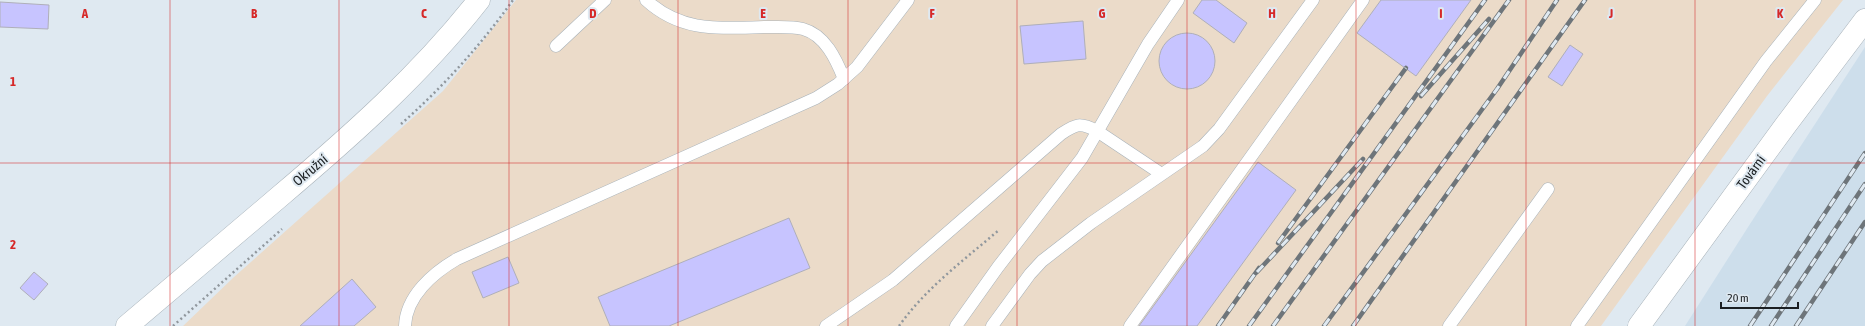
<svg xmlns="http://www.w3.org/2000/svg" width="1865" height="326" font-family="'Asap Condensed',sans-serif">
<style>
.industrial{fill:#ebdbc9}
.built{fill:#cddeeb}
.building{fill:#c7c4ff;stroke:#afafb9}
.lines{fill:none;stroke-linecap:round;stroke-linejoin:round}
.lane-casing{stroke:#a8b2b9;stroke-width:13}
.secondary-casing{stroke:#a8b2b9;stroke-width:23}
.path{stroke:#90979d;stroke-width:2.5;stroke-dasharray:2 3;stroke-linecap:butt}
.lane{stroke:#fff;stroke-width:12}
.secondary{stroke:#fff;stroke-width:22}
.rail-casing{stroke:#6e757a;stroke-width:4.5}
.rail{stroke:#dfe9f1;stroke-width:3;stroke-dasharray:9;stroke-linecap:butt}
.grid{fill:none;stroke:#d62828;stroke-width:1;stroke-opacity:0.55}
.labels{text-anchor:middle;stroke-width:4;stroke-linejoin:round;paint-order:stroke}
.street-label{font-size:14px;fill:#1b1f22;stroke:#dfe9f1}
.grid-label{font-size:13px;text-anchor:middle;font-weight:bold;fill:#d62828;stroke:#dfe9f1;stroke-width:4;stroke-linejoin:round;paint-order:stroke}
</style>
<rect width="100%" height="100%" fill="#dfe9f1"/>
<path class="industrial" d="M516,0H1843L1767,96L1601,326H183L234,277L443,91Z"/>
<path class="built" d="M1865,47V326H1685L1750,224Z"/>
<g class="building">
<path d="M1202,0H1216L1247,23L1234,43L1193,13Z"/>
<path d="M1381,0H1471L1416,76L1357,33Z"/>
<path d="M0,2L49,5L48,29L0,27Z"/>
<path d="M1083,21L1086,59L1024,64L1020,26Z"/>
<circle cx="1187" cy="61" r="28"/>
<path d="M1570,45L1583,54L1562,86L1548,77Z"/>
<path d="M1258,162L1296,190L1197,326H1139Z"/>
<path d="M789,218L810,268L669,326H610L598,297Z"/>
<path d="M508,257L519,283L483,298L472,272Z"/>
<path d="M34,272L48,284L34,300L20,288Z"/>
<path d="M352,279L376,307L354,326H300Z"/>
</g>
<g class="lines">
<g class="lane-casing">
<g id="lane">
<path d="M646,0C682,33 720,28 766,27C778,27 792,26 803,29C825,35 836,59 844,79"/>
<path d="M556,46L605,0"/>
<path d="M405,326C406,296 433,273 457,259L816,98L838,84L857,67L908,0"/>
<path d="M826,326L893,280L1061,134C1076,124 1080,122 1097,131L1160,173"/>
<path d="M956,326L998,267L1082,158L1148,44L1178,0"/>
<path d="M992,326L1030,274L1042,261L1091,223L1203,146L1219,129L1313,0"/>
<path d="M1130,326L1363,0"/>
<path d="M1449,326L1548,189"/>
<path d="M1577,326L1766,61L1815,0"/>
</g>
</g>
<g class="secondary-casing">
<g id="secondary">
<path d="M127,326C178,283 228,240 279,197C351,136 421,74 479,0"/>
<path d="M1639,326L1785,126L1865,20"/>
</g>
</g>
<g class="path">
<path d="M401,124C442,88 481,45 513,0"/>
<path d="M173,326L282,229"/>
<path d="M899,326C926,288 964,260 999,230"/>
</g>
<use href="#lane" class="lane"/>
<use href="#secondary" class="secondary"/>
<g class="rail-casing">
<g id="rail">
<path d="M1421,96L1489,19"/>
<path d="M1278,243L1406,68"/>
<path d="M1257,272L1363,159"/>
<path d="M1218,326L1259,268"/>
<path d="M1249,326L1485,0"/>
<path d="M1273,326L1509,0"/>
<path d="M1324,326L1497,89L1557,0"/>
<path d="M1353,326L1585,0"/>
<path d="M1750,326L1865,153"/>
<path d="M1771,326L1865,184"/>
<path d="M1796,326L1865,222"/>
</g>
</g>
<use href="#rail" class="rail"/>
</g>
<path class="grid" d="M170,0V326M339,0V326M509,0V326M678,0V326M848,0V326M1017,0V326M1187,0V326M1356,0V326M1526,0V326M1695,0V326M0,163H1865"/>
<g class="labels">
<g class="street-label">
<text transform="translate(310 170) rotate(-40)" y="5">Okružní</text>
<text transform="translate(1751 172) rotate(-54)" y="5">Tovární</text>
</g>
</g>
<g class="grid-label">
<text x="85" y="18">A</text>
<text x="254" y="18">B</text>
<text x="424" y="18">C</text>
<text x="593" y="18">D</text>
<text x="763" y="18">E</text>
<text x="932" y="18">F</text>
<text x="1102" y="18">G</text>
<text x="1272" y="18">H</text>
<text x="1441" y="18">I</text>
<text x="1611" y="18">J</text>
<text x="1780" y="18">K</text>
<text x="13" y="86">1</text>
<text x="13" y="249">2</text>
</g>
<path d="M1721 302v6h77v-6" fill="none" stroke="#1b1f22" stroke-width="2"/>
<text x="1727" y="302" font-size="12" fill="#1b1f22" stroke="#dfe9f1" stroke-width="3" paint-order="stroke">20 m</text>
</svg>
